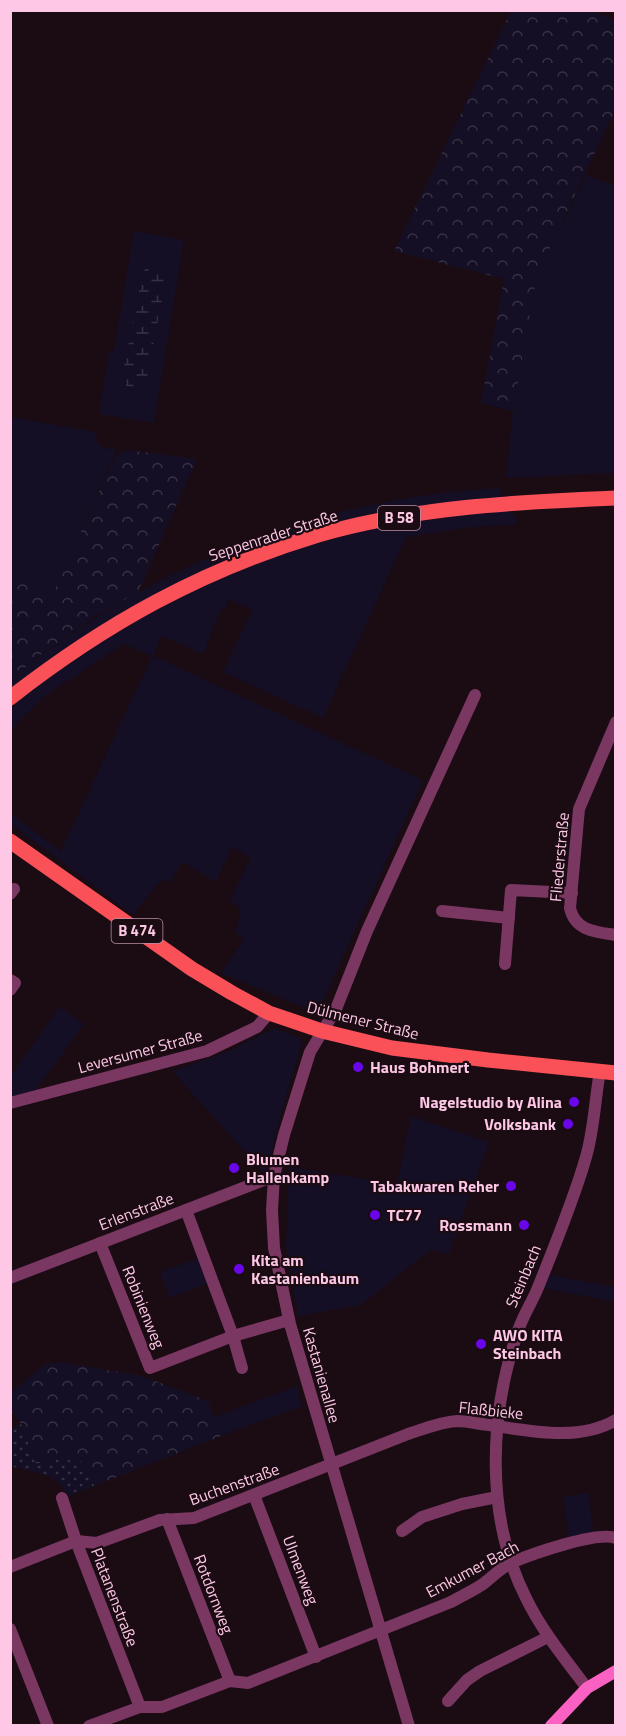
<svg xmlns="http://www.w3.org/2000/svg" width="626" height="1736" font-family="'Titillium Web',sans-serif">
<style>
.green{fill:#150f25}
.forest{fill:url(#forest-crowns)}
.wetland{fill:url(#wetland-marsh)}
.park{fill:url(#park-dots)}
.lines{fill:none;stroke-linecap:round;stroke-linejoin:round}
.street{stroke:#793761;stroke-width:12}
.secondary{stroke:#fb61c3;stroke-width:12}
.primary{stroke:#fa5158;stroke-width:15}
.poi-dot{fill:#6a06ea;stroke:#1b0b13;stroke-width:2}
.labels{text-anchor:middle;stroke-width:4.5;stroke-linejoin:round;paint-order:stroke}
.shield{fill:#1b0b13;stroke:#b98fa6;stroke-width:1.5}
.shield-label{font-size:15px;font-weight:bold;fill:#fdc7e5}
.street-label{font-size:16px;fill:#fdc7e5;stroke:#1b0b13}
.poi-label{font-size:16px;font-weight:bold;fill:#fdc7e5;stroke:#1b0b13;text-anchor:start}
</style>
<defs>
<pattern id="forest-crowns" width="20" height="18" patternUnits="userSpaceOnUse" patternTransform="scale(1.5)"><rect width="20" height="18" fill="#150f25"/><path d="M2 6a3 3 0 1 1 6 0M12 15a3 3 0 1 1 6 0" fill="none" stroke="#383044"/></pattern>
<pattern id="wetland-marsh" width="20" height="14" patternUnits="userSpaceOnUse" patternTransform="scale(1.5)"><rect width="20" height="14" fill="#150f25"/><path d="M1 5h8M5 5V1M11 12h8M15 12V8" fill="none" stroke="#383044"/></pattern>
<pattern id="park-dots" width="8" height="8" patternUnits="userSpaceOnUse" patternTransform="scale(1.5)"><rect width="8" height="8" fill="#150f25"/><path d="M2 2h.1M6 6h.1" fill="none" stroke="#383044" stroke-width="1.8" stroke-linecap="round"/></pattern>
</defs>
<rect width="100%" height="100%" fill="#1b0b13"/>
<g class="green">
<path d="M586,175L615,186V473L506,478L513,411L537,275Z"/>
<path d="M134,231L184,240L154,423L99,414L109,352L114,350Z"/>
<path d="M10,417L96,432L97,443L105,449L117,448L52,596L11,577Z"/>
<path d="M499,488L504,498L213,566L154,595L90,632L11,691V679C150,565 319,498 499,488Z"/>
<path d="M511,510L518,524L464,528L406,537L323,718L223,672L252,610L229,599L224,610L221,609L203,654L162,636L153,656L423,780L323,1001L312,1011L221,973L244,939L235,932L241,913L237,905L230,901L250,858L232,847L216,882L182,862L171,882L165,879L158,884L133,915L11,824L10,813L61,851L152,656L124,644L46,695L11,729V708C98,627 228,565 344,536C399,522 455,516 511,510Z"/>
<path d="M59,1007L84,1024L36,1090L11,1098V1076Z"/>
<path d="M275,1028L301,1039L302,1043L281,1113L268,1169L264,1173L172,1071L227,1052Z"/>
<path d="M411,1116L489,1142L449,1254L430,1250L361,1305L298,1316L286,1247L289,1167L397,1184Z"/>
<path d="M199,1258L208,1283L170,1298L160,1272Z"/>
<path d="M550,1275L615,1287V1302L543,1288Z"/>
<path d="M297,1386L302,1406L221,1436L214,1417Z"/>
<path d="M588,1492L594,1535L569,1539L563,1497Z"/>
</g>
<g class="forest">
<path d="M511,11H593L616,20L615,110L537,275L513,411L481,403L504,279L394,251Z"/>
<path d="M127,450L197,459L138,592L92,618L40,655L11,679V577L52,596L115,456Z"/>
<path d="M60,1362L142,1376L208,1401L221,1436L94,1486L83,1462L61,1459L36,1464L21,1424L11,1410L10,1393L46,1364Z"/>
</g>
<path class="wetland" d="M153,266L163,268L166,278L146,383L136,388L126,386L123,372L142,277L145,269Z"/>
<path class="park" d="M21,1424L36,1464L61,1459L83,1462L94,1486L69,1496C53,1470 36,1474 11,1466V1428Z"/>
<g class="lines">
<g class="street">
<path d="M616,722L579,809L570,908C575,931 596,932 616,935"/>
<path d="M10,894L14,889"/>
<path d="M442,911L509,918"/>
<path d="M505,964L511,890L572,893"/>
<path d="M10,980L15,983L10,990"/>
<path d="M10,1103L207,1051L257,1027L269,1013"/>
<path d="M186,1210L233,1336L242,1368"/>
<path d="M100,1243L150,1368L233,1336L289,1320"/>
<path d="M10,1278L274,1176"/>
<path d="M254,1495L316,1657"/>
<path d="M62,1498L76,1541L140,1707"/>
<path d="M167,1519L230,1681"/>
<path d="M402,1531L422,1517L462,1504L497,1497"/>
<path d="M10,1567L76,1541L97,1543L160,1520L194,1518L408,1434C424,1429 440,1422 457,1421C467,1421 479,1424 489,1425C531,1431 578,1442 616,1420"/>
<path d="M10,1629L48,1726"/>
<path d="M587,1688C565,1659 542,1631 526,1598C485,1517 489,1415 518,1331C523,1315 533,1301 539,1285C555,1245 574,1199 586,1157C594,1130 595,1099 600,1071"/>
<path d="M448,1701L467,1680L480,1671L548,1637"/>
<path d="M89,1726L140,1707H162L230,1681L248,1683L451,1602C461,1596 473,1591 483,1584C492,1577 502,1567 513,1562C532,1554 597,1531 616,1538"/>
<path d="M409,1726L290,1324L274,1248L272,1210L274,1176L284,1135L310,1052L336,1009L367,931L475,695"/>
</g>
<path class="secondary" d="M551,1726L587,1688L616,1671"/>
<g class="primary">
<path d="M10,698C106,623 202,570 318,535C414,507 517,502 616,498"/>
<path d="M10,841L192,969L232,993L269,1013L322,1031L392,1048L488,1060L616,1073"/>
</g>
</g>
<g class="poi-dot">
<circle cx="358" cy="1067" r="6"/>
<circle cx="574" cy="1102" r="6"/>
<circle cx="568" cy="1124" r="6"/>
<circle cx="234" cy="1168" r="6"/>
<circle cx="511" cy="1186" r="6"/>
<circle cx="375" cy="1215" r="6"/>
<circle cx="524" cy="1225" r="6"/>
<circle cx="239" cy="1269" r="6"/>
<circle cx="481" cy="1344" r="6"/>
</g>
<g class="labels">
<g class="shield">
<rect x="378" y="506" width="42" height="24" rx="4.5"/>
<rect x="111.5" y="919" width="51" height="24" rx="4.5"/>
</g>
<g class="shield-label">
<text x="399" y="523">B 58</text>
<text x="137" y="936">B 474</text>
</g>
<g class="street-label">
<text transform="translate(273 535) rotate(-18)" y="6">Seppenrader Straße</text>
<text transform="translate(559 857) rotate(-85)" y="6">Fliederstraße</text>
<text transform="translate(363 1020) rotate(14)" y="6">Dülmener Straße</text>
<text transform="translate(140 1051) rotate(-15)" y="6">Leversumer Straße</text>
<text transform="translate(136 1211) rotate(-21)" y="6">Erlenstraße</text>
<text transform="translate(523 1276) rotate(-67)" y="6">Steinbach</text>
<text transform="translate(144 1307) rotate(68)" y="6">Robinienweg</text>
<text transform="translate(322 1375) rotate(74)" y="6">Kastanienallee</text>
<text transform="translate(491 1410) rotate(6)" y="6">Flaßbieke</text>
<text transform="translate(234 1484) rotate(-20)" y="6">Buchenstraße</text>
<text transform="translate(472 1569) rotate(-28)" y="6">Emkumer Bach</text>
<text transform="translate(301 1570) rotate(69)" y="6">Ulmenweg</text>
<text transform="translate(214 1594) rotate(69)" y="6">Rotdornweg</text>
<text transform="translate(115 1597) rotate(69)" y="6">Platanenstraße</text>
</g>
<g class="poi-label">
<text x="370" y="1073">Haus Bohmert</text>
<text x="562" y="1108" text-anchor="end">Nagelstudio by Alina</text>
<text x="556" y="1130" text-anchor="end">Volksbank</text>
<text x="246" y="1165">Blumen<tspan x="246" dy="18">Hallenkamp</tspan></text>
<text x="499" y="1192" text-anchor="end">Tabakwaren Reher</text>
<text x="387" y="1221">TC77</text>
<text x="512" y="1231" text-anchor="end">Rossmann</text>
<text x="251" y="1266">Kita am<tspan x="251" dy="18">Kastanienbaum</tspan></text>
<text x="493" y="1341">AWO KITA<tspan x="493" dy="18">Steinbach</tspan></text>
</g>
</g>
<rect width="626" height="1736" fill="none" stroke="#fdc7e5" stroke-width="24"/>
</svg>
